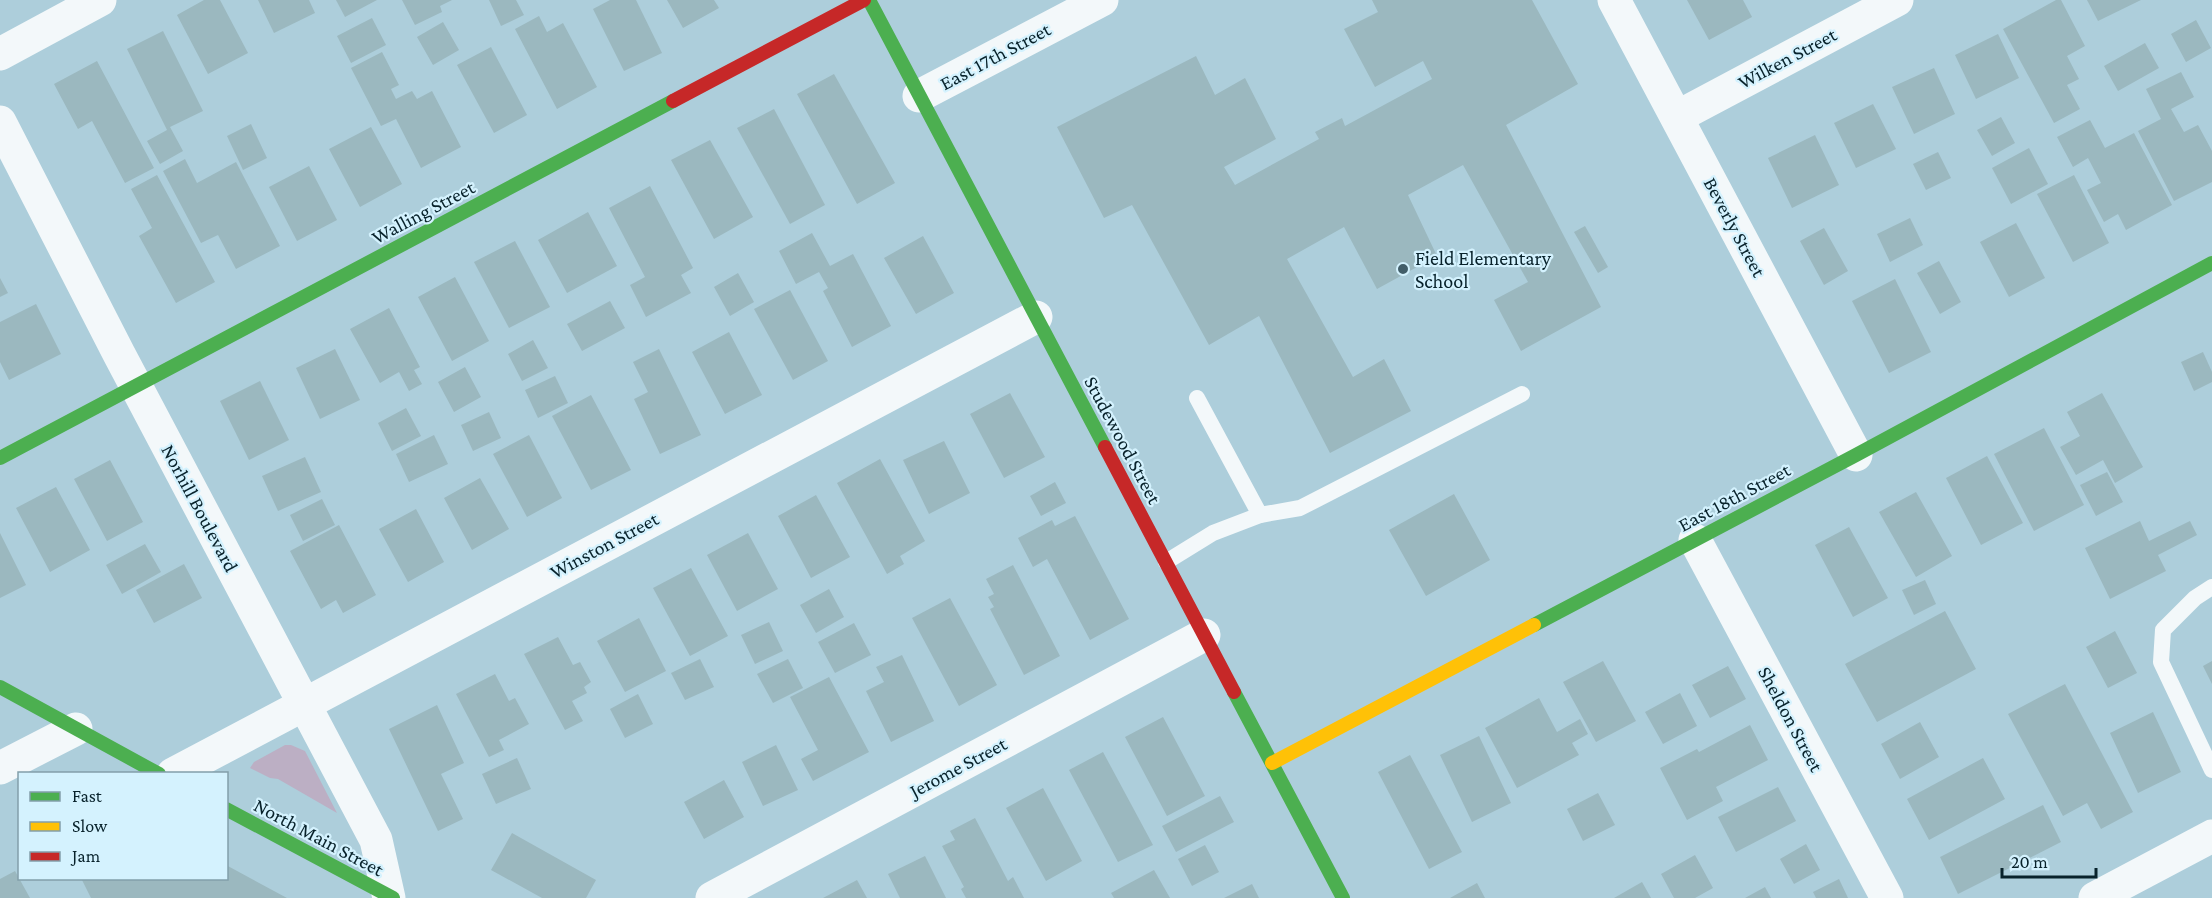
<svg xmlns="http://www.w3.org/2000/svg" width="2212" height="898" font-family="'Crimson Pro',serif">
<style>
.green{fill:#bcafc4}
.building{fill:#9bb8bf}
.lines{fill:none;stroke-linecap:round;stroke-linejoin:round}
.lane{stroke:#f3f8fa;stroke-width:16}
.street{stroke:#f3f8fa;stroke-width:33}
.fast{stroke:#4caf50;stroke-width:14}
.slow{stroke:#ffc107;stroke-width:14}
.jam{stroke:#c62828;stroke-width:14}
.poi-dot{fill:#425e69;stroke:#d4f2fe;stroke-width:2}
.labels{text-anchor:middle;stroke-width:4.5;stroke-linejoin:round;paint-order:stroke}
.street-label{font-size:20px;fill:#08222b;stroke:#d4f2fe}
.poi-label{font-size:20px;fill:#08222b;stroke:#d4f2fe;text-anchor:start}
</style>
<rect width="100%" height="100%" fill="#adcedb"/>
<path class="green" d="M285,745H291L305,751L337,813L278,779L270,778L250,768L254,762Z"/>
<g class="building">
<path d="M204,0H220L248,53L208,74L177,15Z"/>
<path d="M258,0H309L315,13L274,33Z"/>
<path d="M336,0H377L345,17Z"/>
<path d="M402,0H452L440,6L442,12L415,25Z"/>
<path d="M489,0H516L524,15L501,26Z"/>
<path d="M610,0H636L662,53L624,71L593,9Z"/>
<path d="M667,0H714L719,8L683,28Z"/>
<path d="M1372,0H1532L1578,84L1506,125L1601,307L1521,351L1494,300L1528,282L1463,165L1408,195L1437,256L1377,289L1344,227L1287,259L1353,377L1384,359L1411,411L1330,453L1259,316L1209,345L1132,205L1104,218L1057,127L1196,56L1215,95L1245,78L1276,139L1224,167L1235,185L1319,139L1315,132L1342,118L1345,126L1432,79L1423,61L1375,87L1344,29L1378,12Z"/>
<path d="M1687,0H1743L1752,17L1709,40Z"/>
<path d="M2056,0H2061L2085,46L2067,56L2079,79L2067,85L2080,109L2054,123L2003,29Z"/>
<path d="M2087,0H2141L2098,21Z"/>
<path d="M539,16L547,32L563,23L597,87L557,109L515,29Z"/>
<path d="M372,18L386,45L351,63L337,36Z"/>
<path d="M2196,20L2211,48L2186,62L2171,34Z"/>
<path d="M443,22L459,50L433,65L417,37Z"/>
<path d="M163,31L203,111L170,127L183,151L160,164L147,141L167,130L127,49Z"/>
<path d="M1998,34L2019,78L1976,99L1955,55Z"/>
<path d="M2145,43L2159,68L2118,91L2104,66Z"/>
<path d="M491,47L527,115L494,133L457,65Z"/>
<path d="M382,52L399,85L391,89L396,99L412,91L417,99L432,91L461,147L421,168L396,119L381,126L351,68Z"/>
<path d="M97,61L154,168L125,183L92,121L78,129L54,84Z"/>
<path d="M1934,68L1955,114L1914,134L1892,87Z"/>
<path d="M2181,72L2194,97L2171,109L2184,132L2198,125L2212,151V182L2174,201L2138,131L2161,119L2146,89Z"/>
<path d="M834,74L895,183L857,204L797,94Z"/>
<path d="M1873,104L1896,149L1856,168L1834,123Z"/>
<path d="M774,109L825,205L790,224L737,128Z"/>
<path d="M2001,117L2015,143L1992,156L1977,130Z"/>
<path d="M2090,120L2105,148L2134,133L2172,205L2126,230L2118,214L2104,222L2087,190L2101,183L2088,158L2073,167L2057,137Z"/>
<path d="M251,124L267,158L243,170L227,136Z"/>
<path d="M371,127L402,184L360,207L329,149Z"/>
<path d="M1815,135L1839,185L1792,208L1768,158Z"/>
<path d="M710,140L753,217L714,239L671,160Z"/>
<path d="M2029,148L2048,184L2011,204L1992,168Z"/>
<path d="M1938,152L1951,178L1926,190L1913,164Z"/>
<path d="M185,159L197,183L236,162L280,246L236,269L218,235L201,243L163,171Z"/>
<path d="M309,166L337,220L297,241L269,187Z"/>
<path d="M157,175L215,282L176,303L139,236L152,228L131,189Z"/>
<path d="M2074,175L2109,243L2073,262L2037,194Z"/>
<path d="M650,186L693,268L681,275L691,293L646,317L630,285L645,277L609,208Z"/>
<path d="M588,212L617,266L567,293L538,240Z"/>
<path d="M1910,218L1923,245L1890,262L1877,234Z"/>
<path d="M2016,223L2045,278L2009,297L1980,242Z"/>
<path d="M1585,226L1608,267L1598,273L1574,232Z"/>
<path d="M1824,228L1848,271L1824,285L1800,241Z"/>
<path d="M812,233L830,266L853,254L891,326L852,347L823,291L828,288L819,272L796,284L779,251Z"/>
<path d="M923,236L954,293L916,314L884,258Z"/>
<path d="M515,241L550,307L509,328L474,262Z"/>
<path d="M1939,261L1961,302L1940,314L1917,273Z"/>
<path d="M738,273L754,302L730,316L714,287Z"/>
<path d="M455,277L489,341L452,361L418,297Z"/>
<path d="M0,278L8,293L0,297Z"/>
<path d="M1895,279L1931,352L1889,373L1852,301Z"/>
<path d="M790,290L828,361L793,380L754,309Z"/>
<path d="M610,301L625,328L582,351L567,324Z"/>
<path d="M36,304L61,354L9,380L0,362V322Z"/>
<path d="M389,308L420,367L414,370L422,384L409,391L399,372L380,383L350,329Z"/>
<path d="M729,332L762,395L725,414L692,352Z"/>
<path d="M533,340L548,368L522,381L508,354Z"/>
<path d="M335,349L360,400L320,419L296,368Z"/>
<path d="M659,349L701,435L660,454L634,399L648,392L633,362Z"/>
<path d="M2203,352L2212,372V382L2194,391L2181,362Z"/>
<path d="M465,367L481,397L454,412L438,382Z"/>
<path d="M555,376L568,403L538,418L525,390Z"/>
<path d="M260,381L289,440L249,460L220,401Z"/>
<path d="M1010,393L1045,457L1004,478L970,414Z"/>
<path d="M2102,393L2143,467L2115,483L2103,460L2076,475L2060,447L2080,436L2067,412Z"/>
<path d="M591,395L631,470L591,490L552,416Z"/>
<path d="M406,408L421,436L392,451L378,423Z"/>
<path d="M489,412L501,438L473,451L461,425Z"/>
<path d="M2044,428L2084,505L2034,531L1994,454Z"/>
<path d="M434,435L448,464L409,482L396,454Z"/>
<path d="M529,435L562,498L527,517L493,454Z"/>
<path d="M944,441L970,493L929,514L903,460Z"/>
<path d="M1987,456L2023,523L1981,545L1946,478Z"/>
<path d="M305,457L321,492L278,511L262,476Z"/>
<path d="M880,459L925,541L900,556L904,564L887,574L837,483Z"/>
<path d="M110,460L143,522L107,541L74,479Z"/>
<path d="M2107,472L2123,502L2096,516L2080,485Z"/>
<path d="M480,478L509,529L472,550L444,498Z"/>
<path d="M1055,482L1066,503L1041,516L1030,496Z"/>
<path d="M56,487L90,550L50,572L16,508Z"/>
<path d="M1916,492L1952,556L1916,577L1879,512Z"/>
<path d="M1454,494L1490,560L1426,596L1389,530Z"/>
<path d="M816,495L850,557L811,578L778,516Z"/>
<path d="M322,499L335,525L303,541L290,515Z"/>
<path d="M416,509L444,562L408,582L379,529Z"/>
<path d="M1075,516L1129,619L1090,640L1047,559L1033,567L1018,538L1052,520L1055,526Z"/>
<path d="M2140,521L2149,541L2190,521L2197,535L2158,555L2166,571L2110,599L2085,548Z"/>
<path d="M339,525L376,595L343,613L336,600L321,609L290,551Z"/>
<path d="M1849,527L1888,598L1853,617L1815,545Z"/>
<path d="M0,533L26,585L0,598Z"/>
<path d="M748,533L778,589L737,611L707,555Z"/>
<path d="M145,544L161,572L122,594L106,565Z"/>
<path d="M184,564L202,598L154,623L136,590Z"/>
<path d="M1013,565L1060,656L1024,675L990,609L994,607L988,597L994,594L986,579Z"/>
<path d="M691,568L728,636L690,656L653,588Z"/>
<path d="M1925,580L1936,604L1914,615L1902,590Z"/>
<path d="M829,589L844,617L816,633L800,605Z"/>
<path d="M950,598L997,685L959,706L912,618Z"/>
<path d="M1945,611L1976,669L1877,722L1845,664Z"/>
<path d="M639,618L666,671L625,692L597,641Z"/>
<path d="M769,622L783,651L755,664L741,635Z"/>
<path d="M854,623L871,655L835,673L818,642Z"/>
<path d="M2115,631L2137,673L2108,688L2086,647Z"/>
<path d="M558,637L573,665L580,662L591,682L584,687L587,693L572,701L583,721L565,730L524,654Z"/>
<path d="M902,655L934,721L891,742L866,691L884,682L876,667Z"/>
<path d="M700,659L714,687L685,700L671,673Z"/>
<path d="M788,659L803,688L773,703L757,674Z"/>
<path d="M1603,661L1636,721L1596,742L1563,682Z"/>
<path d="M2212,661V684L2203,666Z"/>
<path d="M1728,666L1746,699L1710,718L1692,685Z"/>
<path d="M495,674L509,701L515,698L529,724L499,740L504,750L489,757L456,694Z"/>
<path d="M829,677L869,752L813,781L801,759L818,750L790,697Z"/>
<path d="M2065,684L2133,812L2101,829L2087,803L2063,816L2008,714Z"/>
<path d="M1680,693L1697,726L1663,744L1645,712Z"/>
<path d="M638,694L653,724L625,738L610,709Z"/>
<path d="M1539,698L1557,732L1580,719L1588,734L1572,743L1579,755L1517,788L1485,728Z"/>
<path d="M437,705L464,763L441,774L463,819L438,831L389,729Z"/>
<path d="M2153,712L2181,772L2138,793L2110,733Z"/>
<path d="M1163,717L1205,796L1167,816L1125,737Z"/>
<path d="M1920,722L1939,757L1900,779L1881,744Z"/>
<path d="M1750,725L1768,760L1716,787L1723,801L1687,820L1660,768L1697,749L1699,752Z"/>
<path d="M1479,736L1511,803L1472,822L1440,755Z"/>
<path d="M776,745L798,790L763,806L742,762Z"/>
<path d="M1103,752L1153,845L1118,862L1069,770Z"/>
<path d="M1410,755L1462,852L1429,869L1378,772Z"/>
<path d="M517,758L531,789L496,804L482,774Z"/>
<path d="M1983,758L2005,799L1929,840L1907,799Z"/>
<path d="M724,780L744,817L704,839L684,802Z"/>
<path d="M1778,787L1796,821L1736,852L1718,817Z"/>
<path d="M1043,788L1082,861L1046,881L1006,808Z"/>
<path d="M1598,793L1615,825L1583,841L1567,809Z"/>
<path d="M1220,796L1234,822L1176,852L1162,826Z"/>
<path d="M2043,805L2061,842L1958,894L1940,857Z"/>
<path d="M975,818L1008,881L1013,877L1024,898H966L961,889L964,887L942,846L955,840L950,831Z"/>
<path d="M512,833L596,880L586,898H542L491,870Z"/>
<path d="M1806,844L1820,870L1794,884L1780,859Z"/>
<path d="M1205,845L1219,872L1192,886L1178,859Z"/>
<path d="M1695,855L1713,888L1695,898H1674L1661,874Z"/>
<path d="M925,856L946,898H900L888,874Z"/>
<path d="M226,865L287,898H91L81,878H226Z"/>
<path d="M1154,870L1170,898H1114L1111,893Z"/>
<path d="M15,871L30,898H0V879Z"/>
<path d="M1839,879L1848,898H1816L1813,892Z"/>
<path d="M857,880L867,898H823Z"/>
<path d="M1642,882L1651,898H1614Z"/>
<path d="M1477,883L1485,898H1450Z"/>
<path d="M1252,884L1259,898H1224Z"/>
<path d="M1765,887L1771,898H1745Z"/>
</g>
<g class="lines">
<g class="lane">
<path d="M1197,398L1260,515"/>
<path d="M1166,562L1213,533L1260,515L1300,508L1522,394"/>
<path d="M2212,587L2195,598L2163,630L2161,662L2212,770"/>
</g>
<g class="street">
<path d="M1614,0L1856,455"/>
<path d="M0,54L100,0"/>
<path d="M919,96L1102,0"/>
<path d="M1677,117L1897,0"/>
<path d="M0,122L119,354L376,840L389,898"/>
<path d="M1695,540L1887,898"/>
<path d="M0,768L76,729"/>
<path d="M173,774L1036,317"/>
<path d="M712,898L1204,635"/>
<path d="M2095,898L2212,836"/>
</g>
<g class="fast">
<path d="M869,0L1105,447"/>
<path d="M0,458L673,101"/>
<path d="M1534,625L1856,455L2212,263"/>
<path d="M0,687L159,774"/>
<path d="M1234,692L1343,898"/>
<path d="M226,809L393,898"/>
</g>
<path class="slow" d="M1272,763L1534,625"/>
<g class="jam">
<path d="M673,101L864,0"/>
<path d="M1105,447L1234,692"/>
</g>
</g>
<circle class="poi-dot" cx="1403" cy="269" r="6"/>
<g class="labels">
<g class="street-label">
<text transform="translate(995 56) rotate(-28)" y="7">East 17th Street</text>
<text transform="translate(1787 58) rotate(-28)" y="7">Wilken Street</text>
<text transform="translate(423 212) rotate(-28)" y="7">Walling Street</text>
<text transform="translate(1735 227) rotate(62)" y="7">Beverly Street</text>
<text transform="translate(1123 440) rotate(62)" y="7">Studewood Street</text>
<text transform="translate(1734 497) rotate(-28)" y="7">East 18th Street</text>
<text transform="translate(200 508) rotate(62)" y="7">Norhill Boulevard</text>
<text transform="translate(604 545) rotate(-28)" y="7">Winston Street</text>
<text transform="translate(1791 719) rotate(62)" y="7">Sheldon Street</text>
<text transform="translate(958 767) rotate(-28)" y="7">Jerome Street</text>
<text transform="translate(319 837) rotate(28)" y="7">North Main Street</text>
</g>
<g class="poi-label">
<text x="1415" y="265">Field Elementary<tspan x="1415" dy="23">School</tspan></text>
</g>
</g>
<rect x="18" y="772" width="210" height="108" fill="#d4f2fe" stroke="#829faa" stroke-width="1.5"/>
<rect x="30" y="792" width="30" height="9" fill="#4caf50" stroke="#829faa" stroke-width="1.5"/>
<text x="72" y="802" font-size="18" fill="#08222b">Fast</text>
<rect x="30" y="822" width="30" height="9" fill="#ffc107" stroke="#829faa" stroke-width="1.5"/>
<text x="72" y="832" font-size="18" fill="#08222b">Slow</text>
<rect x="30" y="852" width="30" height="9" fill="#c62828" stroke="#829faa" stroke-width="1.5"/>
<text x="72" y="862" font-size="18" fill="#08222b">Jam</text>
<path d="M2002 868v9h94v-9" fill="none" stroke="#08222b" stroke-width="3"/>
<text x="2011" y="868" font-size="18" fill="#08222b" stroke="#d4f2fe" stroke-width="4.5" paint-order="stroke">20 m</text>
</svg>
